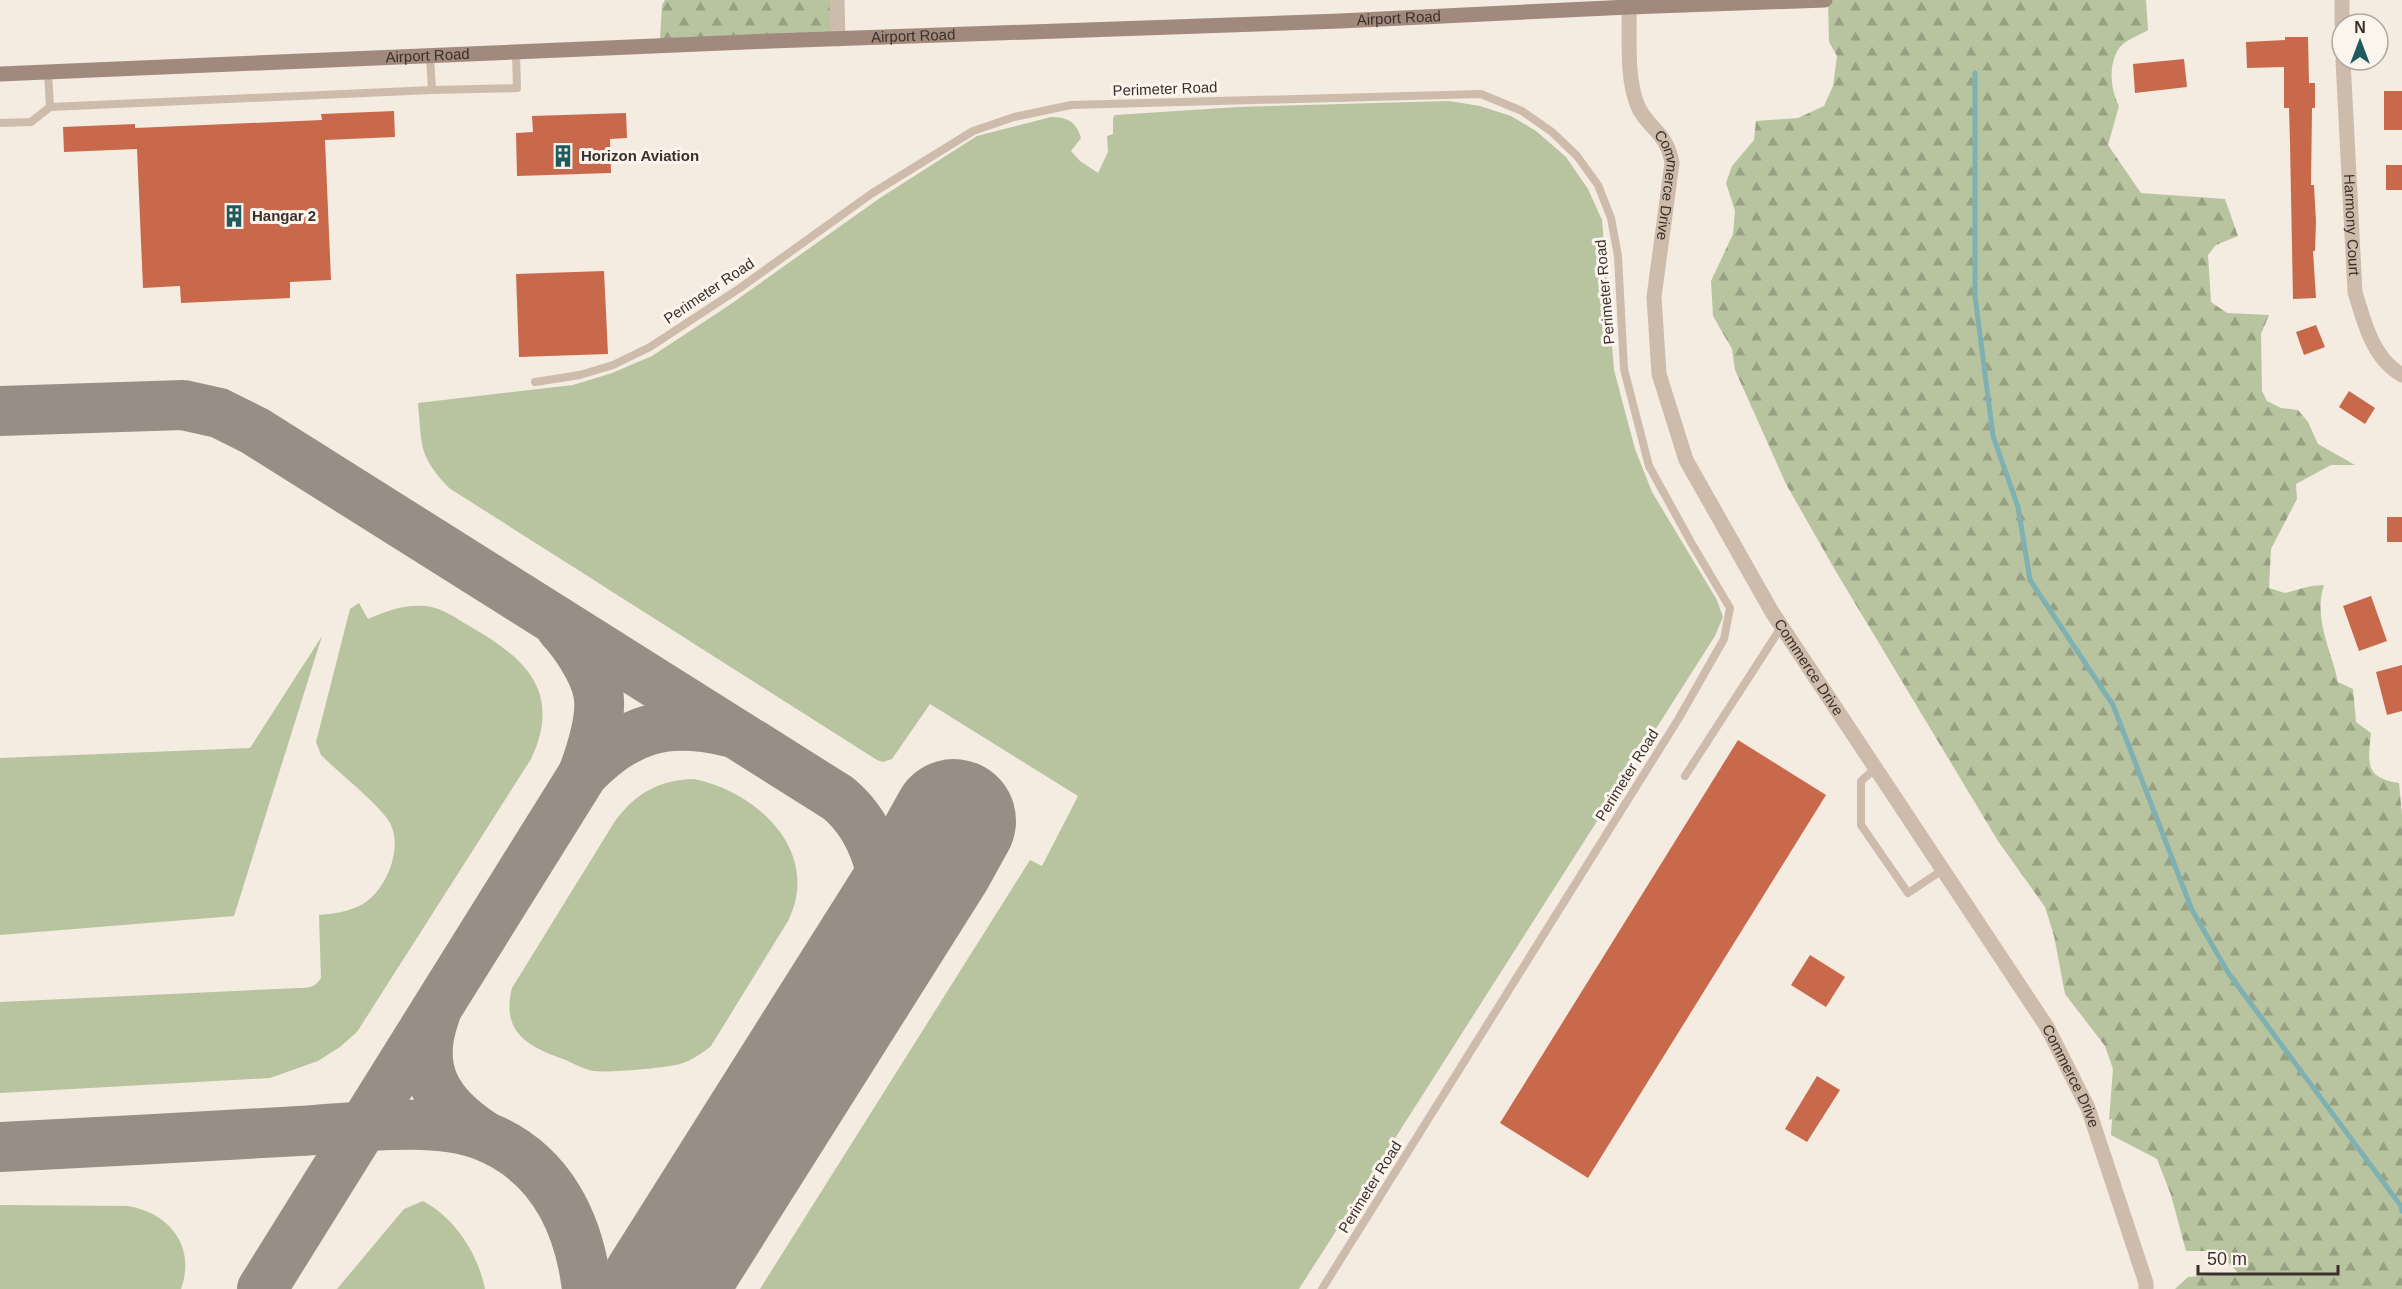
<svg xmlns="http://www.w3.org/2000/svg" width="2402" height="1289" font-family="Arial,sans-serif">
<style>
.grass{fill:#b8c4a0}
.forest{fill:url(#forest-firs)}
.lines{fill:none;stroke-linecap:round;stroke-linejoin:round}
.stream{stroke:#7fb0b2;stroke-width:5}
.taxiway{stroke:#988e86;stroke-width:50}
.runway{stroke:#988e86;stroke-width:124}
.building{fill:#c8694b}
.lane{stroke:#cdbbac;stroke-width:8}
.street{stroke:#cdbbac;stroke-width:15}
.secondary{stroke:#a18a7d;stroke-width:15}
.labels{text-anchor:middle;stroke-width:6;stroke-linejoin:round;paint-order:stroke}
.street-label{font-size:15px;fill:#3b302b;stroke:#fbf5ee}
.poi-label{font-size:15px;font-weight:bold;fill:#3b302b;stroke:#fbf5ee;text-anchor:start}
</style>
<defs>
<pattern id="forest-firs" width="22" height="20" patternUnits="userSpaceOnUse" patternTransform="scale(1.5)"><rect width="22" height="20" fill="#b8c4a0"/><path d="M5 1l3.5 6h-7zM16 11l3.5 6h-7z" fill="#97a083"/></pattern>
</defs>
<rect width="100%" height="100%" fill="#f4ebe1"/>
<g class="grass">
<path d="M1449,101L1480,106L1511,116L1536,131L1566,157L1588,189L1602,220L1614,370L1635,449L1652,492L1717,600L1723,617L1715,636L1299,1289H760L1030,860L1042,866L1078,796L930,704L892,759L883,762L877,760L449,488C418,455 422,446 418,403L573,385L612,373L652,356L728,306L880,198L977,136L1051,117C1068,117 1076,122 1081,138L1071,151L1080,161L1098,173L1108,152L1107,136L1113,134V118L1115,115L1238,107Z"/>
<path d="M359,603L368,619C386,611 405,604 426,606C443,608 457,619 471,627C527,659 562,693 531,759L357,1032L340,1047L318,1061L270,1078L0,1093V1002L298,988C308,988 315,988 321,978L319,915C332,914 347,912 359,906C385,894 404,849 390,823C380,805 338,772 321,755L316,742L350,609Z"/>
<path d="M322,636L234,916L0,935V758L250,748Z"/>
<path d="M694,779C758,792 822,852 788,921L711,1046C701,1054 692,1060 680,1064C666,1068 607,1073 593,1071C583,1069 573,1063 563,1059C527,1046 501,1032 512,988L615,821C636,793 659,780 694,779Z"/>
<path d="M423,1201C455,1218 478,1254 485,1289H337L404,1209Z"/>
<path d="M0,1205L128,1206C170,1213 196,1247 181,1289H0Z"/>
</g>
<g class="forest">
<path d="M665,0H840L839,36L660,40L662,5Z"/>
<path d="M1832,0H2146L2148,30C2140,35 2126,40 2120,47C2108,63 2110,89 2119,106L2108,145L2141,193L2225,199L2238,236L2216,245L2208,255L2211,302L2227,313L2269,315L2261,334L2262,391L2267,401L2281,408L2298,410L2308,422L2318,444L2355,465H2331L2296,484L2297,499L2271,549L2269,588L2285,593L2311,586L2324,585C2313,619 2331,649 2338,682L2353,689L2356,722L2371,733C2368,762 2364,778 2399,783L2402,815V1289H2175L2188,1277L2238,1273L2218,1251H2186L2171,1195L2157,1159L2111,1135L2112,1119L2109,1120L2113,1069L2105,1046L2065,994L2054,936L2045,907L1998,841L1835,570L1786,484L1735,370L1732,349L1713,316L1711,281L1733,234L1735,211L1726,183L1732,166L1754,140L1756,121L1798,118L1824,106L1833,86L1837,56L1829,42L1828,1Z"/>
</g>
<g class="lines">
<path class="stream" d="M1975,73V296L1993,436L2018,507L2030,580L2113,705L2192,910L2229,974L2401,1206L2402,1211"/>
<g class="taxiway">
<path d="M0,411L183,405L219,413L255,431L838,798C878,831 888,885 886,934"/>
<path d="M561,628C575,643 594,671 598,692C603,715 591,752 583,774"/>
<path d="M435,1015C415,1070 437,1105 483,1135"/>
<path d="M0,1147C100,1142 199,1137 299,1131C351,1128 436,1116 484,1136C550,1162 579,1222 587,1289"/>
<path d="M262,1289L583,774C627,728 667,717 729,732"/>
</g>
<path class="runway" d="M662,1289L933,859L954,821"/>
</g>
<g class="building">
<path d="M2285,37H2308L2309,83H2315V108H2312L2311,185H2314L2316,222L2315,251H2313L2316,298L2293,299L2290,143L2289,108H2284V67L2247,68L2246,42L2285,40Z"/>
<path d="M2184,59L2187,87L2135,93L2133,64Z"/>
<rect x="2384" y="91" width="18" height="39"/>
<path d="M394,111L395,137L325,140L331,280L290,282V298L181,303L180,286L143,288L137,149L64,152L63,127L135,124V128L322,120L321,114Z"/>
<path d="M626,113L627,138L610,139L611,173L517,176L516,133L533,132L532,116Z"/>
<rect x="2386" y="165" width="16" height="25"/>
<path d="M604,271L608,354L519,357L516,274Z"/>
<path d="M2316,325L2325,347L2304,355L2296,332Z"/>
<path d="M2349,391L2375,408L2365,424L2339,407Z"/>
<rect x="2387" y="517" width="15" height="25"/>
<path d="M2371,596L2387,641L2359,651L2343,606Z"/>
<path d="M2402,665V711L2387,715L2376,672Z"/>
<path d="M1738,740L1826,795L1588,1178L1500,1123Z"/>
<path d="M1810,955L1845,977L1826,1007L1791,985Z"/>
<path d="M1817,1076L1840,1090L1807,1142L1785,1129Z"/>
</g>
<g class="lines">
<g class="lane">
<path d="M48,72L50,107"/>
<path d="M432,90L517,88L516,53"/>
<path d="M0,123L31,122L50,107L432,90L430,56"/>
<path d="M535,382L580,375L613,365L650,347L740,288L871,194L973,131L1014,117L1071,105L1481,94L1522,111L1552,132L1577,156L1598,185L1611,218L1618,256L1624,369L1649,466L1692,544L1730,608L1724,639L1679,718L1322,1289"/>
<path d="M1876,768L1861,781V825L1908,893L1944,869"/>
<path d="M1685,776L1782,626"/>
</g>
<g class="street">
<path d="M837,0L838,39"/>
<path d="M2342,0V24"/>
<path id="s1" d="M1629,7C1630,38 1626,75 1637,104C1646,128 1667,131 1672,163L1654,297L1659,374L1686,460L1772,612L2047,1027L2088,1108L2146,1283V1289"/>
<path id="s2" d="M2343,60L2355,292C2364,322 2373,359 2402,375"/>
</g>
<path class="secondary" id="s3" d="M0,74L771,41L1340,21L1629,7L1825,0"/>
</g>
<defs>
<g id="building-bare" transform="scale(1.8)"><path d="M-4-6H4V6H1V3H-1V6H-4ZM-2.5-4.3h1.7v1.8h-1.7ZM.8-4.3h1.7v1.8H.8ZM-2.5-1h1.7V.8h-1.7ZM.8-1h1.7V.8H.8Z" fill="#1f5a5e" stroke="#fbf5ee" stroke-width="2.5" paint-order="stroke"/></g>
</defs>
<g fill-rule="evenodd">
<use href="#building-bare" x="563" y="156"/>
<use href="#building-bare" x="234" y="216"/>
</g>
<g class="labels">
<g class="street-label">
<text dy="5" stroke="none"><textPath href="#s3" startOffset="1400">Airport Road</textPath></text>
<text dy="5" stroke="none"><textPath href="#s3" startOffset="914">Airport Road</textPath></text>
<text dy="5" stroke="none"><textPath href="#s3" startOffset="428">Airport Road</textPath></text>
<text transform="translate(1165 89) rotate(-2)" y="5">Perimeter Road</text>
<text dy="5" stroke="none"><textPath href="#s1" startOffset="189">Commerce Drive</textPath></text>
<text dy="5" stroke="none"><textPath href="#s2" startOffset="165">Harmony Court</textPath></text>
<text transform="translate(709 291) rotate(-34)" y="5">Perimeter Road</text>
<text transform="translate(1605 292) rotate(-95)" y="5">Perimeter Road</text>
<text dy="5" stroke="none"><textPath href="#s1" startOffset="711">Commerce Drive</textPath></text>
<text transform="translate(1627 775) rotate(-58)" y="5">Perimeter Road</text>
<text dy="5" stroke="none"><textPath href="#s1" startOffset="1197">Commerce Drive</textPath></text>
<text transform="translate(1370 1187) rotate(-58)" y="5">Perimeter Road</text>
</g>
<g class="poi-label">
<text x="581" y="161">Horizon Aviation</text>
<text x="252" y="221">Hangar 2</text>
</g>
</g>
<g transform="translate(2360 42)"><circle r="28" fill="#fbf5ee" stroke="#aea6a0" stroke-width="1.5"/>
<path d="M0-4.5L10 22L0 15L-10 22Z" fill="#1f5a5e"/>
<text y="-9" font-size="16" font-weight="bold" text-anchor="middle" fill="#3b302b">N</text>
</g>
<path d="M2198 1265v9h140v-9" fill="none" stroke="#3b302b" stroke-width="3"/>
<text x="2207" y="1265" font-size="18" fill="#3b302b" stroke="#fbf5ee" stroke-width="4.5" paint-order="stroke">50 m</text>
</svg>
